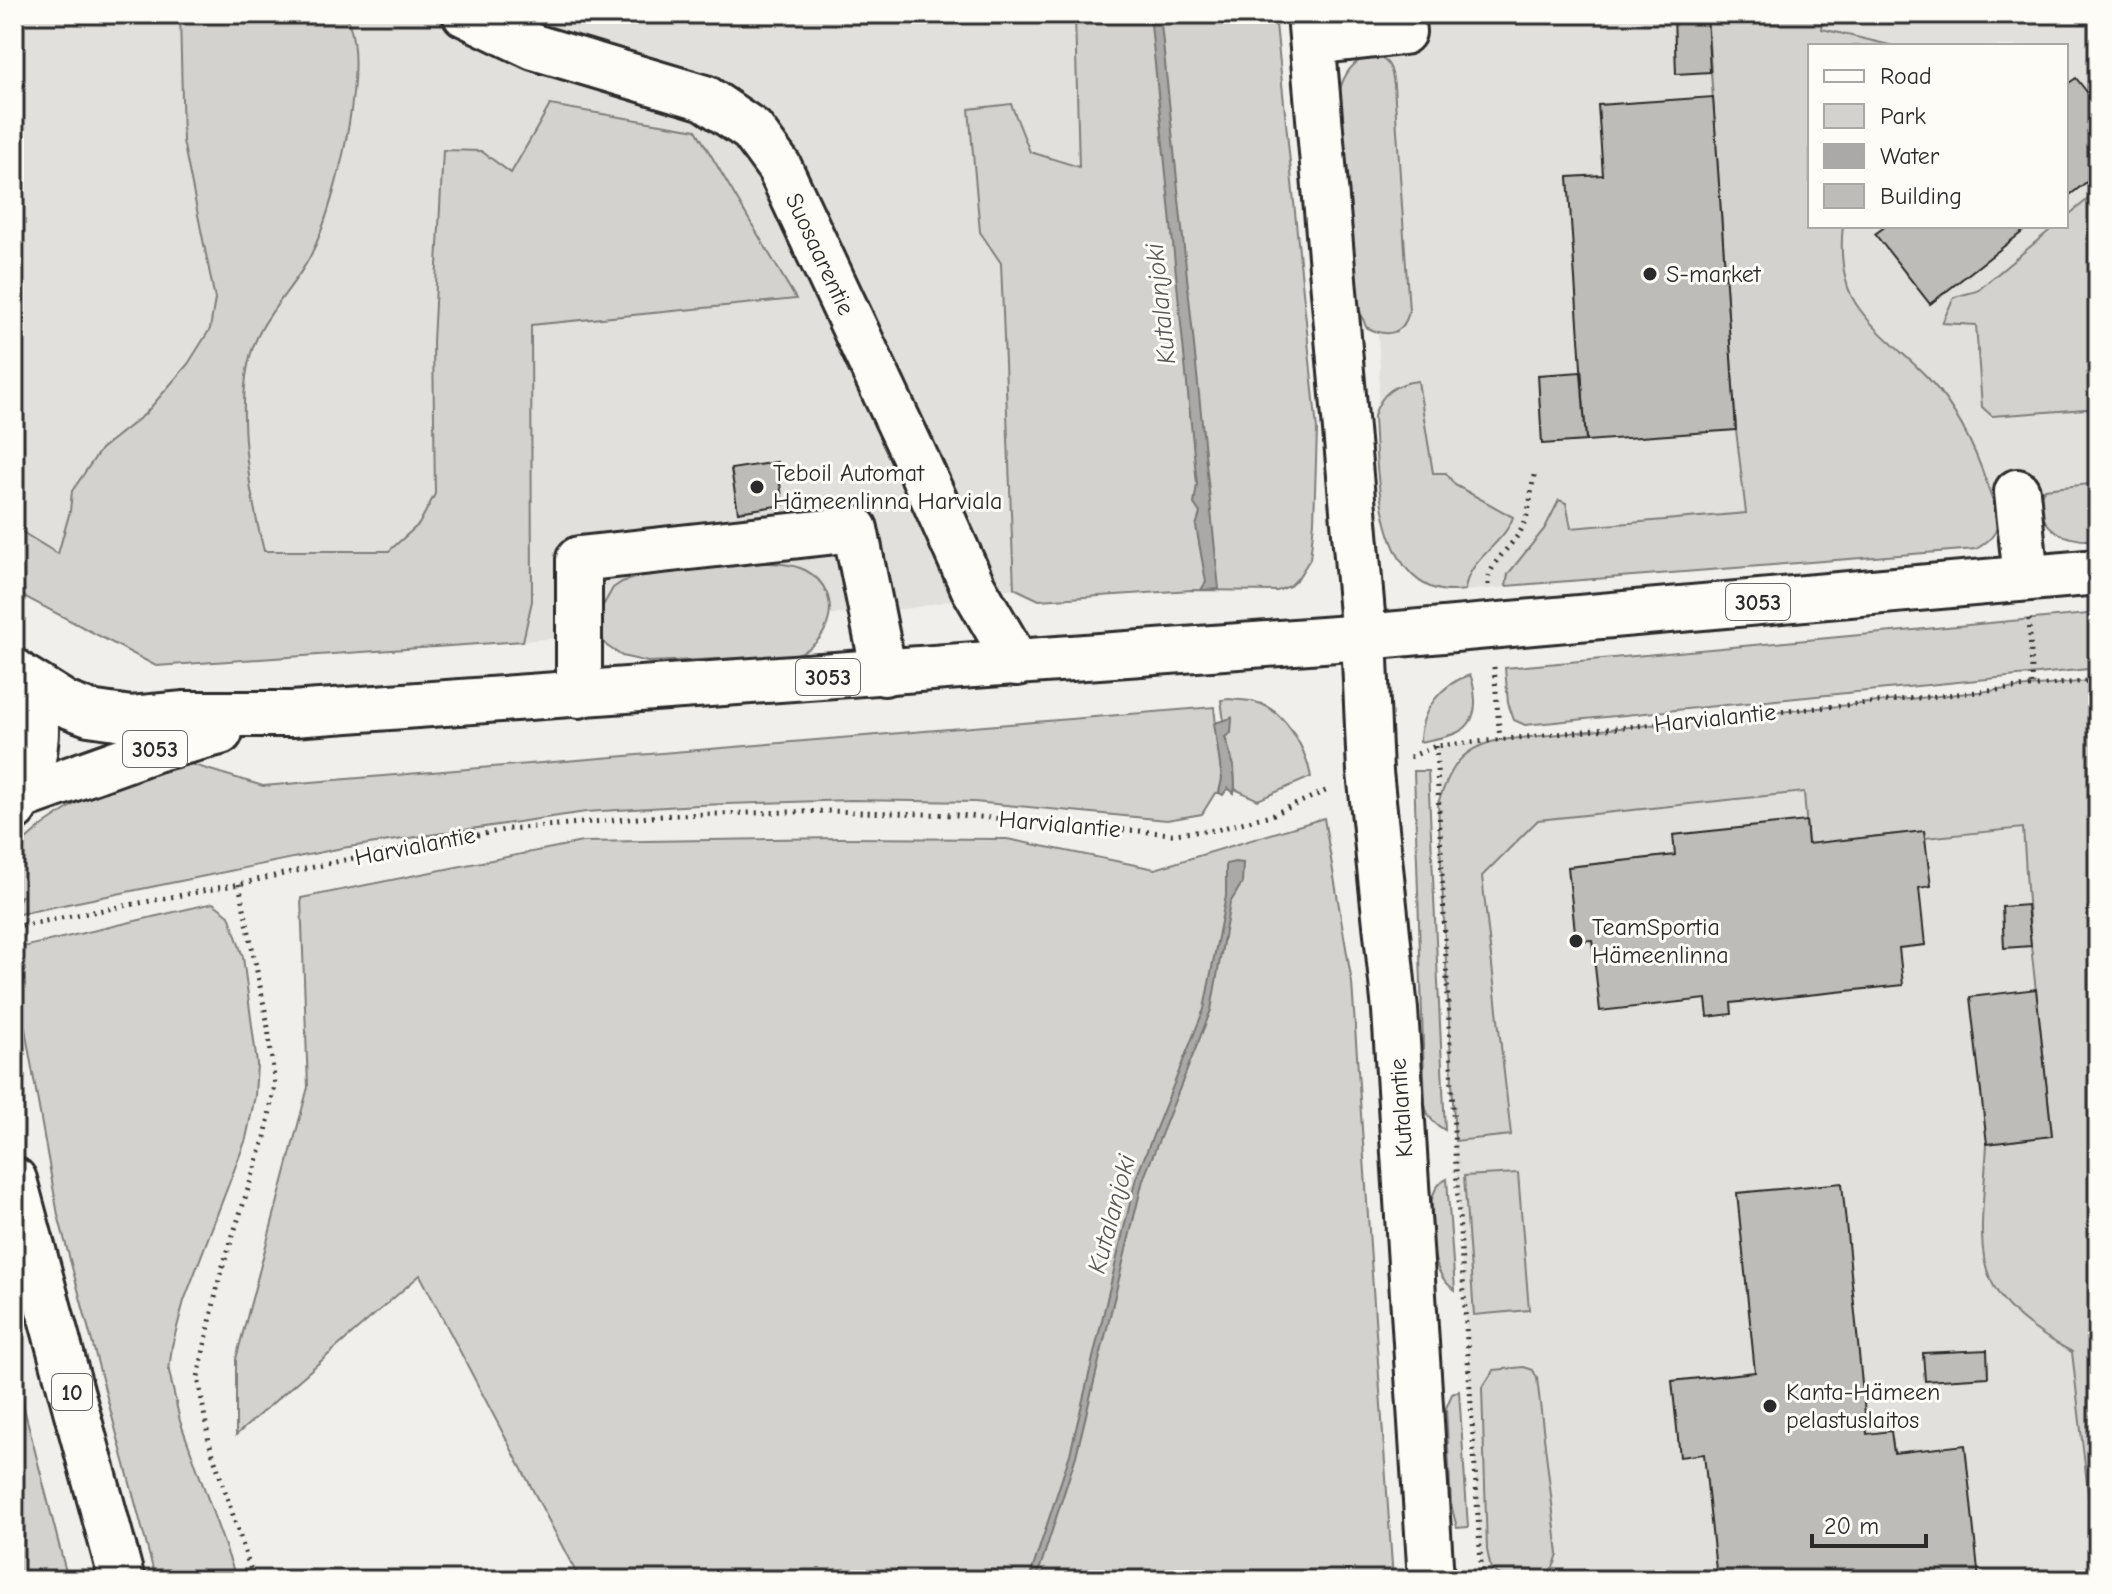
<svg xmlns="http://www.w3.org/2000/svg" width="2112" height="1594" font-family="'Comic Neue',sans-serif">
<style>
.built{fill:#e1e0dc;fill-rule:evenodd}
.green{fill:#d3d2cf;stroke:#7f7e7d;stroke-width:2}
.water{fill:#aaa9a7;stroke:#777775;stroke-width:2}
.building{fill:#bdbcb8;stroke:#2b2b2b;stroke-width:2}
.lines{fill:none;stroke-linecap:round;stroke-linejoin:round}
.minor-casing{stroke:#2b2b2b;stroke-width:50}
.major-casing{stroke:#2b2b2b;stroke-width:50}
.highway-casing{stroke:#2b2b2b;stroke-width:50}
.path{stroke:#2b2b2b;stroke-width:5;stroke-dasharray:2 6;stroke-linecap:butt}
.minor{stroke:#fdfcf7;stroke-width:44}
.major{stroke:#fdfcf7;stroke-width:44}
.highway{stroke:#fdfcf7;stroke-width:44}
.poi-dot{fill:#2b2b2b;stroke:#fdfcf7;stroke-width:3}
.labels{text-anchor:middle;stroke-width:6;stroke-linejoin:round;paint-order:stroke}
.shield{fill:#fdfcf7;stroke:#6a6a68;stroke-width:2}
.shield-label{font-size:22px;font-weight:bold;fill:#2b2b2b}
.street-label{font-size:24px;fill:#2b2b2b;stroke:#fdfcf7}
.poi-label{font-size:24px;fill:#2b2b2b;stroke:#fdfcf7;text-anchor:start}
.water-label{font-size:26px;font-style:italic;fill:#575756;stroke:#fdfcf7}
</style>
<rect width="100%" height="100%" fill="#f0efeb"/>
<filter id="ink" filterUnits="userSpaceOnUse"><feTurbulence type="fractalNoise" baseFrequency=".0125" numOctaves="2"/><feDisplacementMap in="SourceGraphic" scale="16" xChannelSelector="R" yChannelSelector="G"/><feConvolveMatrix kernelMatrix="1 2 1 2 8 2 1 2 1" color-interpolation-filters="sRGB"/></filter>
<g filter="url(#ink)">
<g class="built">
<path d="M14,14H1075L1080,167L1030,152L980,232L1001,263L1014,588L912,608L523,641L532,601L531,325L795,299L511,173L481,151L433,342L435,494L419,524L389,551L194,550L102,581L14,527Z"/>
<path d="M1359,14H2098V483L1796,514L1797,562L1450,592L1431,589L1420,582L1402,564L1392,541L1376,441L1380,368ZM1810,46H2066V226H1810Z"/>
<path d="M2046,686L2098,1580H1482L1455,1152L1436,746Z"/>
</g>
<g class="green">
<path d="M180,14H345C371,62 337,195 316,244C298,288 257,316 248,365C237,419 250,498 264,551H389L419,524L435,494L433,342L443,150L481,151L511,173L550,105L696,130L796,299L531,325L532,601L523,641L156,666L14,591V527L58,554L70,511L72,491L101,449L145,414L188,364L210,329L215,299L183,141Z"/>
<path d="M1075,14H1275L1317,430L1314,522L1310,559L1298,578L1290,586L1277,591L1192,590L1039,600L1014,588L1001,263L980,232L969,109L1011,104L1030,152L1079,167Z"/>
<path d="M1707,14H1823L1822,29L1894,46H1810V226H1843C1840,250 1842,283 1856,304C1876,334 1905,353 1929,379C1957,410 1975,447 1988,487C1998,516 2008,531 1976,549L1506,586L1508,574L1545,528L1559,500L1566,503L1571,528L1746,513L1736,430Z"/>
<path d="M1376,56C1391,61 1392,71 1394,85L1409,311C1404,335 1387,338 1366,327L1359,308L1337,106C1339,82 1350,57 1376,56Z"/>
<path d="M2098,191V408L1992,416L1982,407L1976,325L1942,323L1954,297L1977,291L2055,226H2066V217Z"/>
<path d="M1418,381L1433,473H1446L1455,485L1513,517C1504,545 1468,558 1465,590C1378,604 1377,475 1374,416C1380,394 1396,383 1418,381Z"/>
<path d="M2098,483V540C2069,542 2039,532 2039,498L2045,489Z"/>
<path d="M749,562C767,563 788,562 805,570C847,592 832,650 788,656L648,662L622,656L607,646L602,639L600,611L613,588L622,582L647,574Z"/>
<path d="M2098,613V668L1525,725L1514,720L1508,703L1505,668Z"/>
<path d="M1470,675C1474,682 1474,691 1475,700C1476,736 1447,736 1420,742C1420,711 1441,684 1470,675Z"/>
<path d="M2098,680V1580L2072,1352C1962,1293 1981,1252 1987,1144L2052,1136L2031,946L2023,828L1925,838L1924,831L1808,844L1804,792L1538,820L1482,876L1511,1135L1455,1141L1438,803C1452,766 1460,748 1500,740Z"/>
<path d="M1229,699C1237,700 1247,700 1255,702C1285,709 1306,749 1311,777L1258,800L1235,789L1234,766L1225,737L1231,718L1224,722L1221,700Z"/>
<path d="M1214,707L1222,780L1219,793H1215L1202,814L1167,820L974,802L851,800L698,805L586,812L342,848L14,915V906L22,896H14V859L25,841L42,826L82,799L136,774L184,762L263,786Z"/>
<path d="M1414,771H1428L1445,1130C1434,1124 1427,1117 1425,1105Z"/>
<path d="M1324,818L1352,983L1393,1580H580L420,1275L236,1435V1359L308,1087L301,898L582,842L841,838L1007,839L1155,869Z"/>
<path d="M213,903L229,915L243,957L257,1064L255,1096L246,1139L184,1301L172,1346L169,1371L180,1421L237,1580H156L58,1215L14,967V949Z"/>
<path d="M1518,1173L1529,1310L1474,1315L1464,1176Z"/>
<path d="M1447,1179L1455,1290C1427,1272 1433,1230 1432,1200C1434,1190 1437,1184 1447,1179Z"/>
<path d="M1524,1367L1533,1370L1537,1378L1558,1554C1556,1558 1556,1563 1553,1567C1543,1583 1503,1582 1491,1569L1487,1550L1482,1388L1494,1370Z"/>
<path d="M14,1369L68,1580H14Z"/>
<path d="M1459,1391L1468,1527L1457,1528L1451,1504L1446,1408L1452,1394Z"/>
</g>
<g class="water">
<path d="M1150,14H1160L1219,589L1201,590L1206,582L1196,526L1200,513L1194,504L1197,484Z"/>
<path d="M1232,718L1231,733L1225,737C1231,756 1237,774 1234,793L1228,788L1223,795L1219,793L1222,779L1214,723Z"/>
<path d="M1235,862L1243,863L1242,883L1230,903L1211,1010L1143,1180L1076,1456L1036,1580H1029L1070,1454L1136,1178L1204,1009L1226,896V864Z"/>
</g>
<g class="building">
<path d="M1707,15L1710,72L1676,74L1674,16Z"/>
<path d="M2076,78L2098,106V173L2066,198V85Z"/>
<path d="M1713,97L1736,430L1586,441L1568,177L1603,175L1598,105Z"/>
<path d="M1886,226H2030L1930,304L1875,234Z"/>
<path d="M1581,372L1586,441L1542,444L1538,375Z"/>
<path d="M777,462L783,505L738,512L731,469Z"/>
<path d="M1806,821L1808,844L1924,831L1931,886L1919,888L1925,945L1899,948L1903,985L1731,1003L1732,1014L1708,1017L1706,999L1600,1011L1592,940L1576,941L1568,867L1675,855L1673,835Z"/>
<path d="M2027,905L2031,946L2004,948L2002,907Z"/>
<path d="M2036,989L2052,1136L1987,1144L1970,997Z"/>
<path d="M1842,1183L1867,1434L1891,1431L1894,1453L1965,1445L1979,1580H1717L1704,1454L1680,1457L1672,1381L1755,1372L1737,1193Z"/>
<path d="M1987,1350L1988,1377L1925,1381L1923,1353Z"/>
</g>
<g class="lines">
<g class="minor-casing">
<g id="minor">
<path d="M465,14L534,47L705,98L752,130L779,167L916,459L973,587L1017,663"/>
<path d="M1310,14L1364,637L1370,772L1395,1010L1431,1580"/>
<path d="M1313,42L1403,32L1401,14"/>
<path d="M2017,492L2026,578"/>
<path d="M579,695V559L855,529L884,673"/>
</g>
</g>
<g class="major-casing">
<g id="major">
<path d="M25,679L65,704L89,713L131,719L185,714H292L1364,637L2098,572"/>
<path d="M21,797L155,749L220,732"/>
</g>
</g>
<g class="highway-casing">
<g id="highway">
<path d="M14,671C49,697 37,776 14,808"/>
<path d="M14,1180L122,1580"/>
</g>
</g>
<g class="path">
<path d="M1488,585C1487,565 1510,548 1520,532C1531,513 1530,493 1535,471"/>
<path d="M2029,619L2033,687"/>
<path d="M1494,667L1500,740"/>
<path d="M1436,746L1455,1152L1482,1580"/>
<path d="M1410,757L1436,746L2098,680"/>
<path d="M239,884L267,1020L275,1085L265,1137L220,1275L198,1377L209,1442L254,1580"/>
<path d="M14,927L239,884L349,859L510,829L674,815L831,811L957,815L1172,834L1216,830L1274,814L1330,789"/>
</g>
<use href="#minor" class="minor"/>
<use href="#major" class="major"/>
<use href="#highway" class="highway"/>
</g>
</g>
<g class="poi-dot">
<circle cx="1650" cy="274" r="8"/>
<circle cx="757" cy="487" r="8"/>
<circle cx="1576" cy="941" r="8"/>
<circle cx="1770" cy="1406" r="8"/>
</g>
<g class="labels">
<g class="shield">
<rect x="1726" y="584" width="64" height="36" rx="6"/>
<rect x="796" y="659" width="64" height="36" rx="6"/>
<rect x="123" y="731" width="64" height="36" rx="6"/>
<rect x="52" y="1374" width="40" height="36" rx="6"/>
</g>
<g class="shield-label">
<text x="1758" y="610">3053</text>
<text x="828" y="685">3053</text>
<text x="155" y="757">3053</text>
<text x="72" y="1400">10</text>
</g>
<g class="street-label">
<text transform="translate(820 254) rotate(65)" y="8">Suosaarentie</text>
<text transform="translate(1715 718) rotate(-6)" y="8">Harvialantie</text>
<text transform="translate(1060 824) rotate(5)" y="8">Harvialantie</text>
<text transform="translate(415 846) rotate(-11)" y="8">Harvialantie</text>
<text transform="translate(1401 1108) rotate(-94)" y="8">Kutalantie</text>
</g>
<g class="poi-label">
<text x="1666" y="282">S-market</text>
<text x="773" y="481">Teboil Automat<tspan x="773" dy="28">Hämeenlinna Harviala</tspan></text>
<text x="1592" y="935">TeamSportia<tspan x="1592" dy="28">Hämeenlinna</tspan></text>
<text x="1786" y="1400">Kanta-Hämeen<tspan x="1786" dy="28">pelastuslaitos</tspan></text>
</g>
<g class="water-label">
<text transform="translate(1160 304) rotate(-96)" y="9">Kutalanjoki</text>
<text transform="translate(1111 1214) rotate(-75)" y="9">Kutalanjoki</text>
</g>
</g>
<rect width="2112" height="1594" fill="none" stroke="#fdfcf7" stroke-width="48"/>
<rect x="24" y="24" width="2064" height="1546" fill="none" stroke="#2b2b2b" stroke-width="3" filter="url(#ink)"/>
<rect x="1808" y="44" width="260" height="184" fill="#fdfcf7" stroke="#a9a8a5" stroke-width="2"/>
<rect x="1824" y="70" width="40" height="12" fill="#fdfcf7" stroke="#a9a8a5" stroke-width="2"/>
<text x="1880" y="84" font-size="24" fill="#2b2b2b">Road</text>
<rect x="1824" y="104" width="40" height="24" fill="#d3d2cf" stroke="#a9a8a5" stroke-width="2"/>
<text x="1880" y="124" font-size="24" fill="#2b2b2b">Park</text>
<rect x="1824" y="144" width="40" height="24" fill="#aaa9a7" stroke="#a9a8a5" stroke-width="2"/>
<text x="1880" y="164" font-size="24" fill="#2b2b2b">Water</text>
<rect x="1824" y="184" width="40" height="24" fill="#bdbcb8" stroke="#a9a8a5" stroke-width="2"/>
<text x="1880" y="204" font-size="24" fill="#2b2b2b">Building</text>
<path d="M1812 1534v12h114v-12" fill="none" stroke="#2b2b2b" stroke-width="4"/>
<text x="1824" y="1534" font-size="24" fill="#2b2b2b" stroke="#fdfcf7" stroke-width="6" paint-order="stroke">20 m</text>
</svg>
